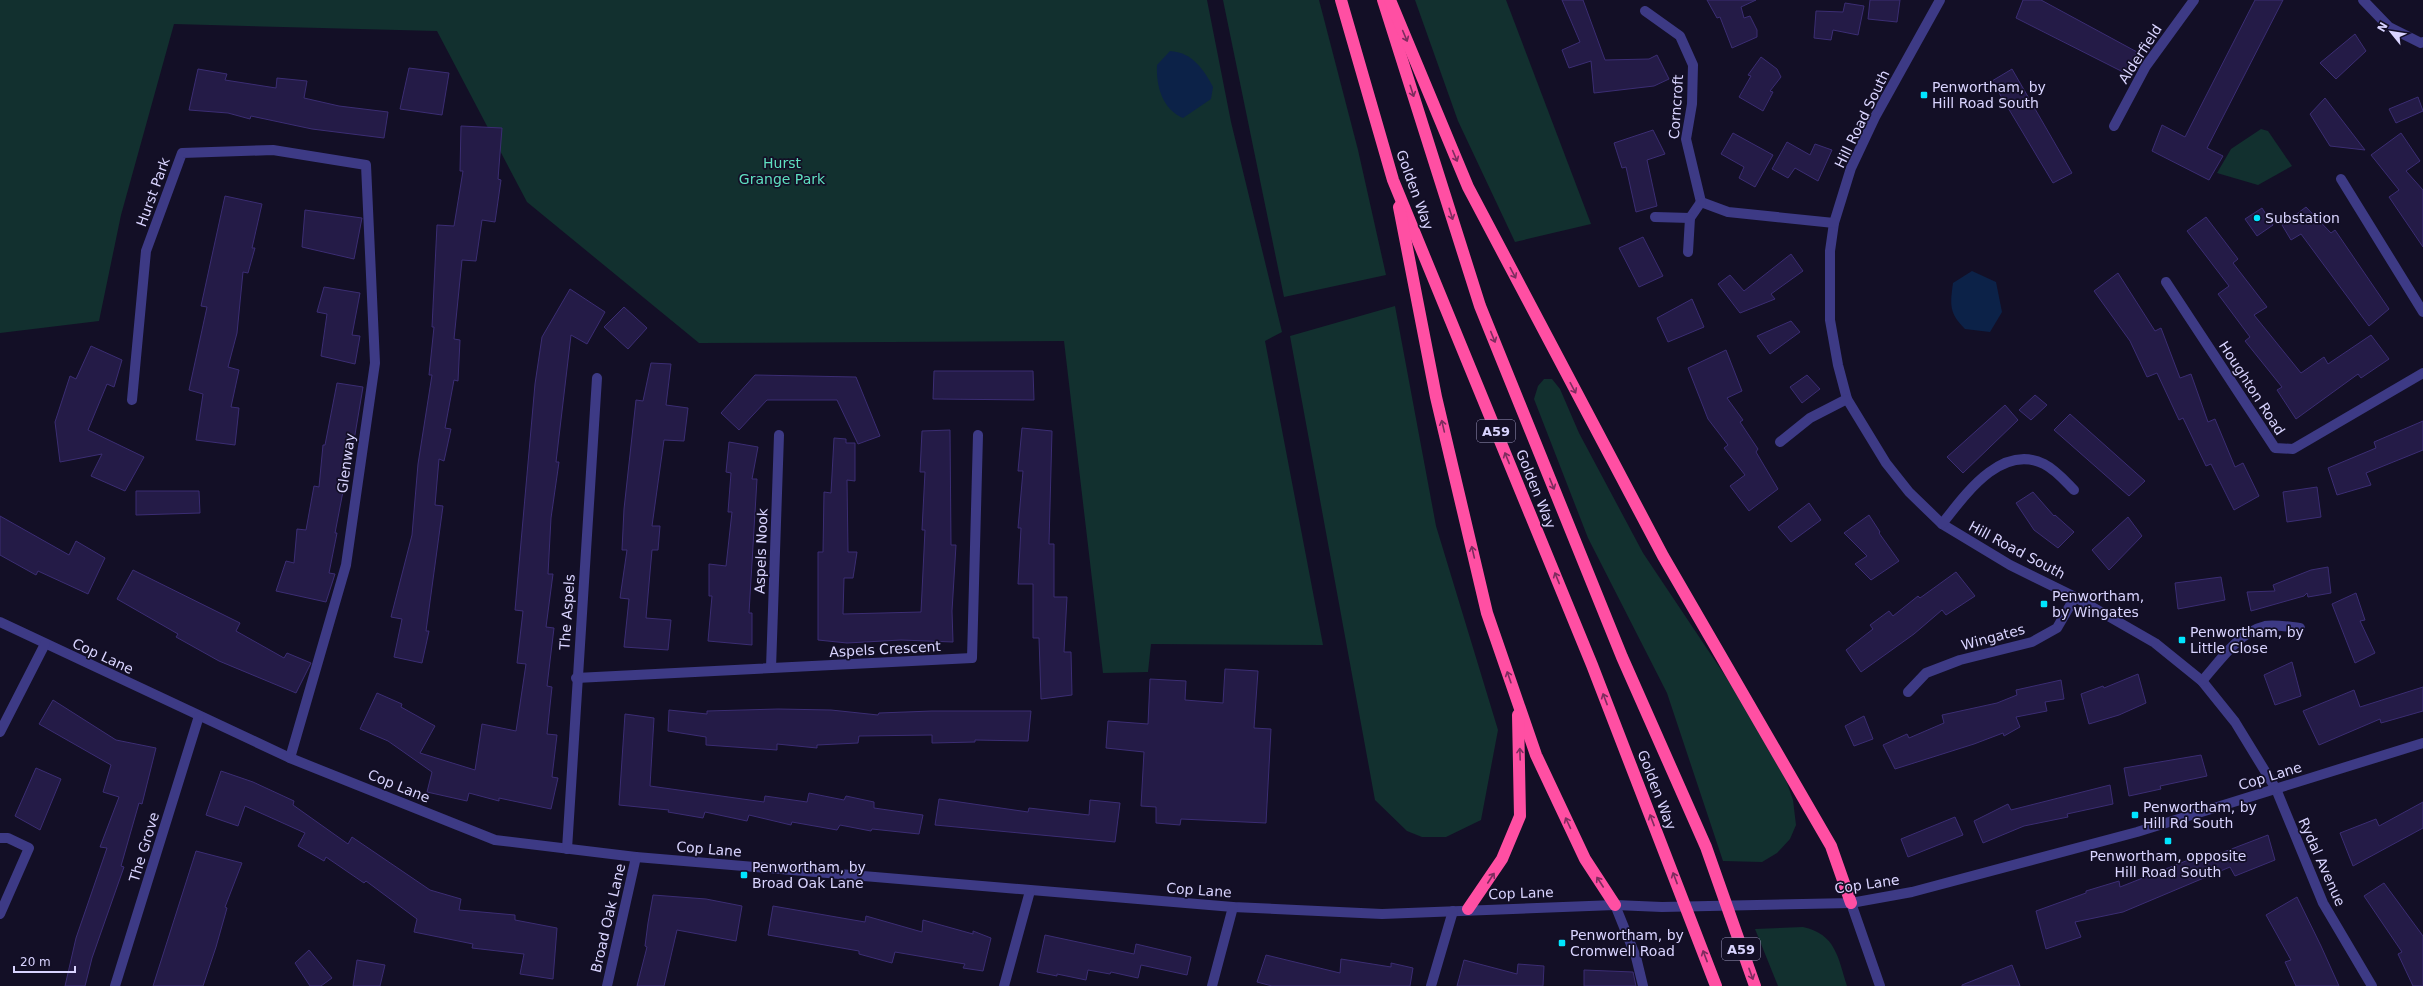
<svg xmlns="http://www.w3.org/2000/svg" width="2423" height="986" font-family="'DejaVu Sans',sans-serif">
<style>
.green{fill:#12302f}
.water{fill:#0c2248}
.building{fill:#241b47;stroke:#3b2d73}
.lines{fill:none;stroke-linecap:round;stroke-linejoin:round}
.minor{stroke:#3d3a85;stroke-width:10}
.highway{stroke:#ff4fa3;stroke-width:12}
.oneway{stroke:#7d2c5e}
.poi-dot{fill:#00e5ff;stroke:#130f26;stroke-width:1.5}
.labels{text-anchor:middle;stroke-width:3.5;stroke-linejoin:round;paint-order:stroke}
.shield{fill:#130f26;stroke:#9e99be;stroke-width:1}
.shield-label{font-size:13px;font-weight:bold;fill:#d9d4ff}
.street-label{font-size:14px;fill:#d9d4ff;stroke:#130f26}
.poi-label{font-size:14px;fill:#d9d4ff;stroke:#130f26;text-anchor:start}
.park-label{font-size:14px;fill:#5fe0c0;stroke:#130f26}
</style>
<rect width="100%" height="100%" fill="#130f26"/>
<g class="green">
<path d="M0,0H1207L1231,122L1282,332L1265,341L1323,645L1151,644L1148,672L1103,673L1064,341L699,343L527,202L437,31L174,24L121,215L99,321L0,333Z"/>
<path d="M1223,0H1319L1358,150L1386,275L1284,297Z"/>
<path d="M1415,0H1506L1591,224L1515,242L1458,121Z"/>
<path d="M2261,129L2268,131L2292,166L2258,185L2217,173L2231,149Z"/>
<path d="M1395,306L1436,526L1498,730L1481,820L1446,837H1422L1407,831L1375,800L1290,336Z"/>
<path d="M1544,379H1552L1560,389L1579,433L1643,553L1742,701L1786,780L1793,800L1796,825L1790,839L1777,853L1762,862L1723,861L1667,693L1588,538L1534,399L1538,386Z"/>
<path d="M1803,927C1836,934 1838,958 1847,986H1778L1755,929Z"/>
</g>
<g class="water">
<path d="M1170,51C1192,52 1204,70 1213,87L1211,99L1183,118C1162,109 1156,86 1157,65Z"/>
<path d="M1972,271L1996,282L2002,312L1990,332L1965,329C1949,313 1950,305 1953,283Z"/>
</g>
<g class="building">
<path d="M1562,0H1583L1605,60L1649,59L1657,55L1669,79L1654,86L1594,93L1591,61L1569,68L1562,50L1580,42Z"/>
<path d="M1707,0H1756L1741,7L1744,18L1750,16L1757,30V37L1732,48L1720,17L1717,18Z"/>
<path d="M1870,0H1900L1897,22L1868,19Z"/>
<path d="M2023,0H2041L2137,52L2125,73L2016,18Z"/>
<path d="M2255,0H2283L2207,148L2223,156L2209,180L2152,151L2162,125L2185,137Z"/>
<path d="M1845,3L1864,6L1858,35L1833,30L1831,40L1814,38L1816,11L1843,12Z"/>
<path d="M2355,34L2366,51L2336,79L2320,63Z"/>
<path d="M1761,57L1777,69L1781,77L1770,91L1773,92L1763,111L1739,97L1751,76L1748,75Z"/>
<path d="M409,68L449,73L442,115L400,109Z"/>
<path d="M198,69L227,74L225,80L276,88L277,78L307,81L304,98L339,106L388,112L384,138L312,129L251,116L250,119L228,113L189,110Z"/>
<path d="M2012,69L2072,173L2053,183L1992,81Z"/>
<path d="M2418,97L2423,111L2396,123L2389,109Z"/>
<path d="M2325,98L2365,150L2330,146L2310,114Z"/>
<path d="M461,126L502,128L498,179L501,180L495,222L482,220L476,261L462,260L454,339L460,340L458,381L454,380L445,428L451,429L444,461L439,459L435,505L443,506L426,631H429L422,663L394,657L402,619L391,617L412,535L418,464L432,375H429L434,327H432L437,225L454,226L463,171H460Z"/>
<path d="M1653,130L1665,154L1647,160L1657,206L1636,212L1626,167L1622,168L1614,143Z"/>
<path d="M1733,133L1773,155L1755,187L1739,178L1744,167L1721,154Z"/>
<path d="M2401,133L2420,161L2406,171L2423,190V247L2389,197L2399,190L2371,155Z"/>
<path d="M1787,142L1810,155L1815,144L1832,150L1818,181L1795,168L1788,178L1772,169Z"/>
<path d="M225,196L262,204L252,248H255L248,273L243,272L237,333L228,367L239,370L231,407L239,408L235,445L196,440L203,394L189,390L207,307L201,306Z"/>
<path d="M2306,207L2331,233L2335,230L2389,309L2369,326L2301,234L2291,240L2282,225Z"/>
<path d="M2262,208L2273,225L2257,236L2245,219Z"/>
<path d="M305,210L362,218L354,259L302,247Z"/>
<path d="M2206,217L2238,259L2233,263L2267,307L2254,315L2301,373L2324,357L2328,364L2371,335L2389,359L2361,378L2358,374L2296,419L2277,390L2282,387L2245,341L2250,337L2218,294L2229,286L2187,231Z"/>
<path d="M1643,237L1663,276L1639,287L1619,248Z"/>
<path d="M1791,254L1803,271L1771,294L1775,299L1740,313L1718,284L1730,275L1744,291Z"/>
<path d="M2118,273L2155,331L2161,328L2180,378L2191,374L2208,422L2215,419L2235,467L2243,463L2259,496L2234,510L2211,464L2206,466L2183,418L2179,420L2157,373L2147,377L2130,341L2094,291Z"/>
<path d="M324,287L360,293L352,335L360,336L355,364L321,356L327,314L317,312Z"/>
<path d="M570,289L605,312L587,344L571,335L556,462H559L551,518L548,574H553L546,627L554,628L547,686L552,687L547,734L557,735L552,777L558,778L551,809L499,798V801L469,793L467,801L427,792L432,772L388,741L360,729L377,693L402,704L401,707L435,726L420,753L475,770L482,724L516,731L526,664L517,663L523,611L515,610L535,384L542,337Z"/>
<path d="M1692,299L1704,327L1668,342L1657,318Z"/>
<path d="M624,307L647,328L628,349L604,327Z"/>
<path d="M1791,321L1800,332L1770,354L1757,336Z"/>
<path d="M91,346L122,360L114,387L107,384L88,430L144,457L125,491L91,476L102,454L60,462L55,422L70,376L76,379Z"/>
<path d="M1726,350L1742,391L1727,398L1743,420L1740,422L1758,449L1756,452L1778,489L1749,511L1730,486L1745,475L1724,448L1728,445L1708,419L1688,368Z"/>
<path d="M651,363L671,364L666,405L688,408L684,441L664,440L652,526H660L658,550H652L646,618L671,620L668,650L624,647L629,599L620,598L627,550H622L624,509L636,400L643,401Z"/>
<path d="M934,371H1033L1034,400L933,399Z"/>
<path d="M755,375L856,377L880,436L858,444L837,400H767L739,430L721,413Z"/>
<path d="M1807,375L1820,389L1802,403L1790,387Z"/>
<path d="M337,383L363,387L348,476H346L335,533H337L329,573L335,574L326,602L276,591L286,561L294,563L297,529L306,530L314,486L319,487L323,445H325Z"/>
<path d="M2035,395L2047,405L2031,420L2019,410Z"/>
<path d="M2005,405L2018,420L1963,473L1947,457Z"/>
<path d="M2070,414L2145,481L2129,496L2054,430Z"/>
<path d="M2423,421V450L2366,473L2371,485L2337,495L2328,468L2376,448L2374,442Z"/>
<path d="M1022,428L1052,431L1049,544H1054V597H1067L1064,652H1071L1072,695L1041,699L1039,638H1033V584H1018L1021,528H1018L1023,471H1018Z"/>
<path d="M950,430L951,545H956L952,611L953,642L901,640L847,643L818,640V552H823L824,492L831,493L834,438L846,439V443H855V481L847,480L848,552H857L853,578H844L843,614L921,612L925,530H922L925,472H920L922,431Z"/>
<path d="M729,442L758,447L752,479H757L749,613H752V645L708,641L712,596H709V564L726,566L732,512H728L731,473L726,472Z"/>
<path d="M2317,487L2321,517L2287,522L2283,492Z"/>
<path d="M136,491H199L200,513L136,515Z"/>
<path d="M2033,492L2054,516L2055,515L2074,532L2058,548L2034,530L2016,503Z"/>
<path d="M1809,503L1821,520L1791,542L1778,527Z"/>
<path d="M1869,515L1880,532L1879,533L1899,561L1871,580L1855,564L1867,556L1844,533Z"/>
<path d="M0,516L69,555L76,541L105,558L88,594L38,571L36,575L0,555Z"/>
<path d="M2128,517L2142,536L2109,570L2092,550Z"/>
<path d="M2328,567L2331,593L2308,597L2307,593L2304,596L2251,611L2247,592L2275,591L2273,585L2311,570Z"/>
<path d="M133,570L240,623L236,631L284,658L287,653L311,663L296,693L219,661L176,637L178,634L117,599Z"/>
<path d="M1956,572L1975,596L1946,615L1942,610L1914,634L1861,672L1846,650L1873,629L1870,625L1889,611L1893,616L1918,596L1920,598Z"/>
<path d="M2221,577L2225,600L2178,609L2175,583Z"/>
<path d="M2356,593L2365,620L2360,621L2375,653L2355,663L2332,604Z"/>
<path d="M2292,662L2301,696L2275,705L2264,675Z"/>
<path d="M1225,669L1258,671L1254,728L1271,729L1266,823L1181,819L1180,825L1156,823V807L1141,806L1144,752L1106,748L1108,721L1148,724L1150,679L1186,681L1185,700L1223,703Z"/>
<path d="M2138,674L2146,703L2119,715L2089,724L2081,694L2103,686L2104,688Z"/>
<path d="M2061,680L2064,699L2045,702L2047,711L2016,717L2020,727L2004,736L2003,733L1974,744L1895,769L1883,745L1907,734L1909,738L1944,723L1942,715L1997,703L2017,695L2016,690Z"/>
<path d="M2423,687V711L2381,723L2380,719L2319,745L2303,711L2354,690L2360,707Z"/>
<path d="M53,700L116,740L156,748L142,804L139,803L121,866L124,867L92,958L85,986H65L76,938L107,848L100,847L119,797L103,792L111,765L39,724Z"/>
<path d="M778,709L831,710L878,715L879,713L932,711H1031L1028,741L975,740V742L932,743V735L859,736L858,743L817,745V748L777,744V750L706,745V737L668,731L669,710L707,714V711Z"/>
<path d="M625,714L654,718L650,786L764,802L765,796L807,802L809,793L844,800L846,796L874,802V808L923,815L919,834L872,829L871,831L840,825L837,830L792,822L791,825L749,815L747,821L705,812L703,818L668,812L669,810L619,805Z"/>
<path d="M1864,716L1873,739L1854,746L1845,726Z"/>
<path d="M2201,755L2207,776L2160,786L2161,789L2129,796L2124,768Z"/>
<path d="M36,768L61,779L40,830L15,816Z"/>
<path d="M221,771L253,782L294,801L293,805L348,844L352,837L430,890L461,899L459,910L515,915V920L557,928L553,979L520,974L524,954L472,948L473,944L414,932L417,919L366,881L364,883L326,857L324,861L298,846L305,833L245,806L238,826L206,815Z"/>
<path d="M2110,785L2113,804L2067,814L2068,817L2024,826L1983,843L1974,821L2008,804L2011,810Z"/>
<path d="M939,799L1028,812L1029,808L1089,815L1090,800L1120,803L1115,842L935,825Z"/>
<path d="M2423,802V828L2353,866L2340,833L2376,819L2379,826Z"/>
<path d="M1955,817L1963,835L1908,857L1901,839Z"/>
<path d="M2268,835L2275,860L2235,876L2230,867L2123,912L2075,922L2081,937L2046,949L2036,911L2086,893V891L2119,881L2120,887L2206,853L2208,858Z"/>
<path d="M196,851L242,863L225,907L227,908L216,947L203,986H153Z"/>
<path d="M2384,883L2423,936V986H2413L2398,954L2402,952L2364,896Z"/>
<path d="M653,895L706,899L742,906L736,941L677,930L664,986H637L647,947L645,946L648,923Z"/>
<path d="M2297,897L2321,946L2339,986H2296L2285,962L2291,960L2266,915Z"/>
<path d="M773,906L865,922L866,916L922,932L923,920L973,934V931L991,938L983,971L963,968L965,964L895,952L892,963L859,954V951L768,935Z"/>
<path d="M1045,935L1134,954L1136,944L1191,957L1187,975L1141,965L1138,978L1111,972L1110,974L1088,970L1086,980L1057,974V976L1037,972Z"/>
<path d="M309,950L332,978L321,986H310L295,963Z"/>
<path d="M1266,955L1340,973L1341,959L1391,967V963L1413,968L1410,986H1272L1257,982Z"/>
<path d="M357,960L385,965L380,986H353Z"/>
<path d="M1464,960L1517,974L1518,964L1544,966L1543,986H1457Z"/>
<path d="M2012,965L2020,986H1962V985Z"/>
<path d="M1584,970L1633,972L1636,986H1584Z"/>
</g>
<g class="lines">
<g class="minor">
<path d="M1940,0L1875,117L1851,168L1834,223L1830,251V320L1838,365L1847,399L1886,463L1909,492L1942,524L2010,565L2075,597L2155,643L2202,681L2235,722L2276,789L2323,903L2372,986"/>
<path d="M2363,0L2389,27L2421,43L2423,42"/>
<path d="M1645,11L1680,36L1693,65L1692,104L1686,139L1701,202L1728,212L1834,223"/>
<path d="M2114,126L2146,66L2194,0"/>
<path d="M2341,179L2423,312"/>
<path d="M1655,217L1690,218L1701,202"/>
<path d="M1688,252L1690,218"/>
<path d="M2166,282L2275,448L2293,449L2423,373"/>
<path d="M132,400L146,251L182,153L273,150L366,165L375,363L346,565L290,758"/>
<path d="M1780,442L1810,418L1847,399"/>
<path d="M1942,524C1965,495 2001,443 2044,464C2056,470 2065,481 2074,490"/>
<path d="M0,622L290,758L495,840L636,857L1233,907L1382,914L1615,905L1662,907L1851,903L1912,892L2137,832L2423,743"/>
<path d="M771,668L779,435"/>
<path d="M576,678L972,658L978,435"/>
<path d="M2202,681C2219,662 2239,632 2265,626C2275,624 2290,627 2300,628"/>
<path d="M1908,692L1926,673L1960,660L2032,642L2057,628L2075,597"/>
<path d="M0,732L45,644"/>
<path d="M0,838H8L29,848L0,914"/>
<path d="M567,849L597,378"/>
<path d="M1851,903L1880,986"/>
<path d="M1615,905L1636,957L1643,986"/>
<path d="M115,986L199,716"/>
<path d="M607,986L636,857"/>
<path d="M1004,986L1030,891"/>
<path d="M1212,986L1233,907"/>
<path d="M1431,986L1453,911"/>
</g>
<g class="highway">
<path d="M1341,0L1393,180L1592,665L1716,986"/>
<path d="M1383,0L1480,306L1622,657L1706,847L1755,986"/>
<path d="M1390,0L1468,187L1663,556L1831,846L1851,903"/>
<path d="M1399,207L1436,397L1487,613L1536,755L1585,859L1615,905"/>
<path d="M1468,909L1502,859L1520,816L1518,715"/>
</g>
</g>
<defs><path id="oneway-shaft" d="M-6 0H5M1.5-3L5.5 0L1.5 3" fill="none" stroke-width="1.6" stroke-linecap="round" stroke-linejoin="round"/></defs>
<g class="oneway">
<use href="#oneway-shaft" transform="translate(1405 36) rotate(67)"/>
<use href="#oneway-shaft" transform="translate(1412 91) rotate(72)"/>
<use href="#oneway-shaft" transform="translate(1455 156) rotate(67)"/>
<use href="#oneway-shaft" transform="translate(1451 214) rotate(72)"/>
<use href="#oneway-shaft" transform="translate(1513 273) rotate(62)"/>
<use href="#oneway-shaft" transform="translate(1493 337) rotate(68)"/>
<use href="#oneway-shaft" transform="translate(1573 388) rotate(62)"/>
<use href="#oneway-shaft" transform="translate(1443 426) rotate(-103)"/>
<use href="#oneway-shaft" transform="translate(1507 458) rotate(-112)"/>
<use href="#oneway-shaft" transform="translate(1552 484) rotate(68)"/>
<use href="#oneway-shaft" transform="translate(1473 552) rotate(-103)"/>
<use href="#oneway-shaft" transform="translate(1557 578) rotate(-112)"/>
<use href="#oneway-shaft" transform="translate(1509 677) rotate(-109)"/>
<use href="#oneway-shaft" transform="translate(1605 699) rotate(-111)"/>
<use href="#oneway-shaft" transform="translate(1520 754) rotate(-92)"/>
<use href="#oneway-shaft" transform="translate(1652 820) rotate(-111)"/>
<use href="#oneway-shaft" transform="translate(1568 823) rotate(-115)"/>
<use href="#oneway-shaft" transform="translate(1491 878) rotate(-57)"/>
<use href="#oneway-shaft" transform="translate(1675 878) rotate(-111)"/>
<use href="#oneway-shaft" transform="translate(1600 882) rotate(-123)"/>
<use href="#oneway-shaft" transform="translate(1705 956) rotate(-111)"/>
<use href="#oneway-shaft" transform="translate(1751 974) rotate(70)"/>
</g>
<g class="poi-dot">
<rect x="1920" y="91" width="8" height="8" rx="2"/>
<circle cx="2257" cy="218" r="4"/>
<rect x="2040" y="600" width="8" height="8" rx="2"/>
<rect x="2178" y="636" width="8" height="8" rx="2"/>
<rect x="2131" y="811" width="8" height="8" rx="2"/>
<rect x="2164" y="837" width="8" height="8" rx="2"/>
<rect x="740" y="871" width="8" height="8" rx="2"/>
<rect x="1558" y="939" width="8" height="8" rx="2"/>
</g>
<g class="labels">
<g class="shield">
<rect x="1477" y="420" width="38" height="22" rx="3"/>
<rect x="1722" y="938" width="38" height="22" rx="3"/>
</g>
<g class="shield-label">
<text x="1496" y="436">A59</text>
<text x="1741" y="954">A59</text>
</g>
<g class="street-label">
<text transform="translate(2140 54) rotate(-57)" y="5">Alderfield</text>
<text transform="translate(1676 107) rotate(-86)" y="5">Corncroft</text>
<text transform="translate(1862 119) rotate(-64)" y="5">Hill Road South</text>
<text transform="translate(1415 190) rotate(70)" y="5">Golden Way</text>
<text transform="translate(153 192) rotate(-70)" y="5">Hurst Park</text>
<text transform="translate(2252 388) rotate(57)" y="5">Houghton Road</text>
<text transform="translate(346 463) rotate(-82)" y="5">Glenway</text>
<text transform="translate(1536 489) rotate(68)" y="5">Golden Way</text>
<text transform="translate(2017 550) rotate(28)" y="5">Hill Road South</text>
<text transform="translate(761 551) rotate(-88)" y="5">Aspels Nook</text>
<text transform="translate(567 612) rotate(-86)" y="5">The Aspels</text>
<text transform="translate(1993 637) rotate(-15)" y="5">Wingates</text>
<text transform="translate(885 649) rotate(-3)" y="5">Aspels Crescent</text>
<text transform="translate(103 656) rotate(25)" y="5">Cop Lane</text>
<text transform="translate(2270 776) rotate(-17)" y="5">Cop Lane</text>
<text transform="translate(399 786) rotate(22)" y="5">Cop Lane</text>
<text transform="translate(1657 790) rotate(69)" y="5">Golden Way</text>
<text transform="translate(144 847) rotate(-73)" y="5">The Grove</text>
<text transform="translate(709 849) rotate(5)" y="5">Cop Lane</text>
<text transform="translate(2322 862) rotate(66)" y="5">Rydal Avenue</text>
<text transform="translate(1867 884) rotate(-8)" y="5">Cop Lane</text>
<text transform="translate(1199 890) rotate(4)" y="5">Cop Lane</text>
<text transform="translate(1521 893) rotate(-2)" y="5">Cop Lane</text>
<text transform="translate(608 918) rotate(-77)" y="5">Broad Oak Lane</text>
</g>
<g class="poi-label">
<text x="1932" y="92">Penwortham, by<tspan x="1932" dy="16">Hill Road South</tspan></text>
<text x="2265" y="223">Substation</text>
<text x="2052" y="601">Penwortham,<tspan x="2052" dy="16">by Wingates</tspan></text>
<text x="2190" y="637">Penwortham, by<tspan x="2190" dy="16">Little Close</tspan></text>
<text x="2143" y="812">Penwortham, by<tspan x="2143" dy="16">Hill Rd South</tspan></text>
<text x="2168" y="861" text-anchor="middle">Penwortham, opposite<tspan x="2168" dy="16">Hill Road South</tspan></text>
<text x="752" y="872">Penwortham, by<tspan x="752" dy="16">Broad Oak Lane</tspan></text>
<text x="1570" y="940">Penwortham, by<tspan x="1570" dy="16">Cromwell Road</tspan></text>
</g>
<g class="park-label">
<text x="782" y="168">Hurst<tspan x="782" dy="16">Grange Park</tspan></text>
</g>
</g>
<g transform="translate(2391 32) rotate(300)" stroke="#130f26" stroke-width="3" paint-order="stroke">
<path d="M0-3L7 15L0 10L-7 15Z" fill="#d9d4ff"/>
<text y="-6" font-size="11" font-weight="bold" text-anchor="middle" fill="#d9d4ff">N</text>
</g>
<path d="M14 966v6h61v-6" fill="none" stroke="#d9d4ff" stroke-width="2"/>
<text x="20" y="966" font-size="12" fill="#d9d4ff" stroke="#130f26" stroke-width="3" paint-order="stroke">20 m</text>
</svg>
